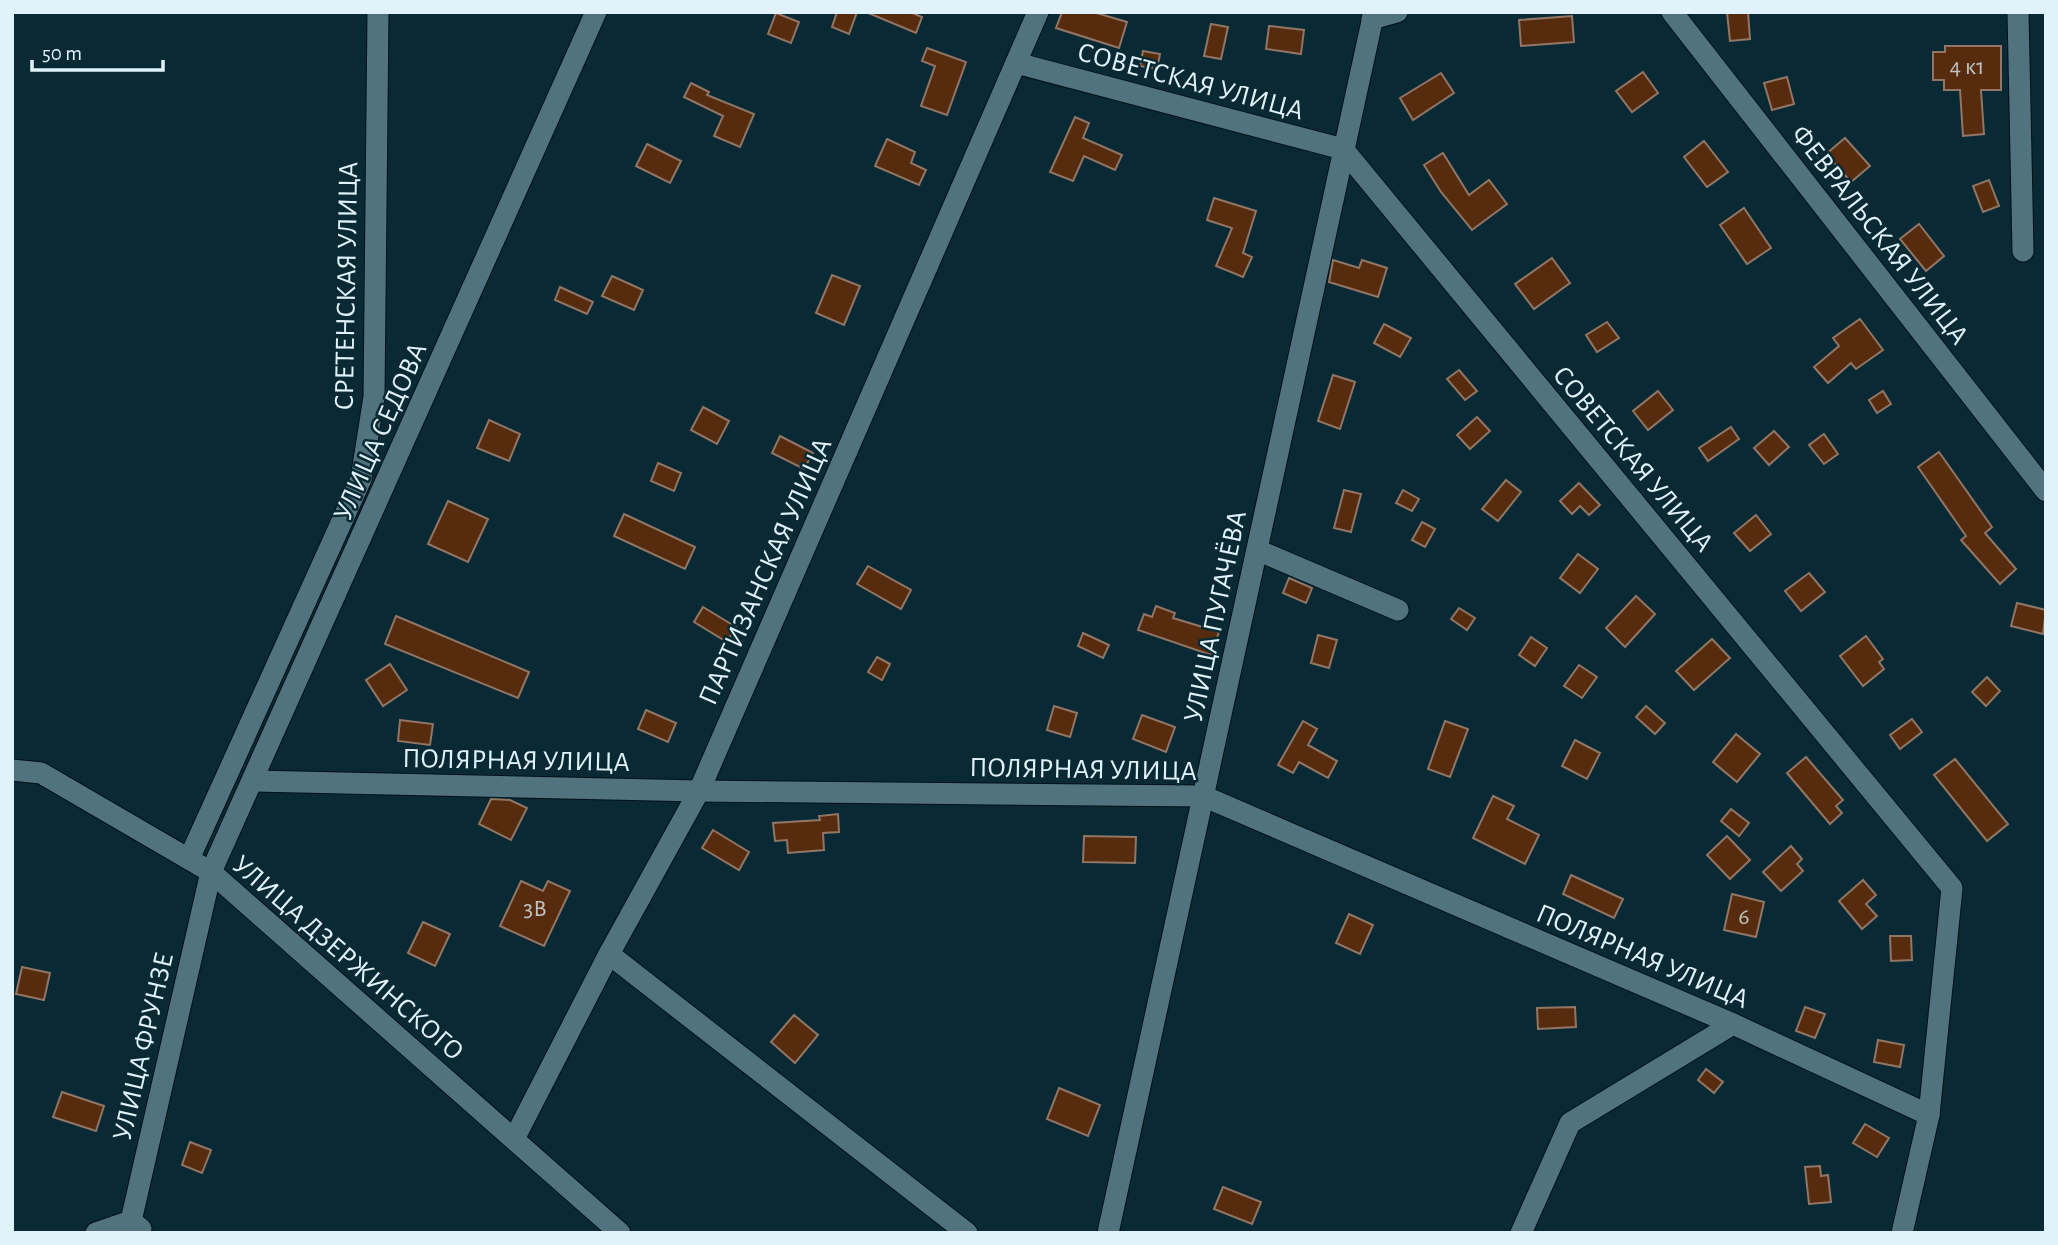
<svg xmlns="http://www.w3.org/2000/svg" width="2058" height="1245" font-family="'Alegreya Sans',sans-serif">
<style>
.building{fill:#572c0e;stroke:#917565;stroke-width:2}
.lines{fill:none;stroke-linecap:round;stroke-linejoin:round}
.street-casing{stroke:#00121a;stroke-width:23}
.secondary-casing{stroke:#00121a;stroke-width:23}
.street{stroke:#51727f;stroke-width:21}
.secondary{stroke:#51727f;stroke-width:21}
.labels{text-anchor:middle;stroke-width:5;stroke-linejoin:round;paint-order:stroke}
.number-label{font-size:24px;fill:#bec1bf}
.street-label{font-size:28px;fill:#e1f3fa;stroke:#092a35}
</style>
<rect width="100%" height="100%" fill="#092a35"/>
<g class="building">
<path d="M837,12H857L849,34L832,27Z"/>
<path d="M866,12H910L922,17L916,33Z"/>
<path d="M1062,12H1093L1127,22L1119,48L1056,28Z"/>
<path d="M1727,12H1748L1750,39L1730,41Z"/>
<path d="M776,13L799,22L791,43L768,34Z"/>
<path d="M1572,16L1574,42L1521,46L1519,20Z"/>
<path d="M1211,24L1228,27L1221,59L1204,56Z"/>
<path d="M1269,26L1304,30L1301,54L1266,49Z"/>
<path d="M1945,46H2001V90H1981L1984,134L1963,136L1960,90H1944V80H1933V52H1945Z"/>
<path d="M927,48L966,62L947,115L921,106L935,66L922,61Z"/>
<path d="M1143,51L1160,54L1157,69L1140,66Z"/>
<path d="M1643,72L1658,93L1632,112L1616,91Z"/>
<path d="M1441,73L1454,93L1413,120L1400,98Z"/>
<path d="M1787,77L1794,104L1772,110L1764,83Z"/>
<path d="M691,83L709,92L707,95L754,114L740,147L714,136L723,116L684,97Z"/>
<path d="M1075,117L1089,123L1083,138L1122,155L1115,170L1084,156L1073,181L1050,172Z"/>
<path d="M1845,138L1870,166L1851,182L1826,154Z"/>
<path d="M887,139L915,152L911,163L926,170L919,185L875,166Z"/>
<path d="M1704,141L1728,172L1707,187L1684,157Z"/>
<path d="M647,144L681,161L670,183L636,166Z"/>
<path d="M1443,153L1469,195L1489,180L1507,204L1472,230L1441,192L1424,165Z"/>
<path d="M1989,180L1999,206L1983,212L1973,186Z"/>
<path d="M1214,198L1256,211L1243,253L1252,257L1243,277L1216,266L1232,228L1207,220Z"/>
<path d="M1744,208L1771,248L1747,264L1720,225Z"/>
<path d="M1919,224L1944,256L1926,271L1900,239Z"/>
<path d="M1552,258L1570,283L1534,309L1515,284Z"/>
<path d="M1333,260L1359,268L1362,260L1387,268L1378,297L1329,282Z"/>
<path d="M832,275L860,286L844,325L816,313Z"/>
<path d="M612,276L643,290L634,310L602,296Z"/>
<path d="M560,287L593,302L587,314L555,300Z"/>
<path d="M1860,319L1883,350L1856,369L1851,363L1828,383L1814,367L1839,346L1833,338Z"/>
<path d="M1607,322L1619,338L1597,352L1586,335Z"/>
<path d="M1384,324L1411,338L1400,357L1374,343Z"/>
<path d="M1459,370L1477,391L1465,400L1447,379Z"/>
<path d="M1333,375L1355,382L1340,429L1318,421Z"/>
<path d="M1658,391L1673,410L1648,430L1633,411Z"/>
<path d="M1883,391L1891,404L1877,413L1869,400Z"/>
<path d="M703,407L729,421L717,444L691,430Z"/>
<path d="M1477,417L1490,431L1470,449L1457,435Z"/>
<path d="M489,420L520,434L509,461L477,448Z"/>
<path d="M1731,427L1739,439L1708,461L1699,448Z"/>
<path d="M1774,431L1789,447L1769,465L1754,448Z"/>
<path d="M1824,434L1838,454L1824,464L1809,445Z"/>
<path d="M780,436L813,453L804,469L772,453Z"/>
<path d="M1939,452L1992,527L1985,533L2016,569L2000,584L1961,540L1966,536L1918,467Z"/>
<path d="M658,463L681,473L674,491L651,481Z"/>
<path d="M1506,480L1521,492L1498,521L1482,509Z"/>
<path d="M1579,483L1600,505L1589,515L1580,506L1572,514L1560,501Z"/>
<path d="M1344,490L1361,494L1351,532L1334,528Z"/>
<path d="M1403,490L1419,499L1412,511L1396,503Z"/>
<path d="M448,501L488,519L468,562L428,544Z"/>
<path d="M624,514L695,547L685,569L614,536Z"/>
<path d="M1756,515L1771,534L1750,551L1734,533Z"/>
<path d="M1422,522L1435,529L1425,547L1412,540Z"/>
<path d="M1578,554L1598,569L1580,593L1560,578Z"/>
<path d="M868,566L911,590L901,609L857,584Z"/>
<path d="M1809,573L1825,592L1801,611L1785,591Z"/>
<path d="M1289,578L1312,588L1306,603L1283,593Z"/>
<path d="M1636,596L1655,614L1625,647L1606,628Z"/>
<path d="M2017,603L2046,610L2043,634L2011,626Z"/>
<path d="M1156,606L1175,613L1173,618L1219,632L1211,655L1138,630L1144,614L1152,617Z"/>
<path d="M703,607L736,627L727,642L694,622Z"/>
<path d="M1459,608L1475,618L1467,630L1451,619Z"/>
<path d="M396,616L529,672L518,698L385,644Z"/>
<path d="M1083,633L1109,645L1103,658L1078,646Z"/>
<path d="M1318,635L1337,640L1329,668L1311,663Z"/>
<path d="M1866,636L1883,659L1879,662L1884,669L1863,686L1840,656Z"/>
<path d="M1531,637L1547,648L1535,666L1519,655Z"/>
<path d="M1712,639L1730,658L1694,690L1676,671Z"/>
<path d="M877,657L890,664L882,680L868,672Z"/>
<path d="M390,664L407,690L383,706L366,680Z"/>
<path d="M1579,665L1597,677L1582,698L1564,686Z"/>
<path d="M1987,677L2000,691L1986,706L1972,692Z"/>
<path d="M1054,706L1077,713L1070,737L1047,730Z"/>
<path d="M1646,706L1665,723L1655,734L1636,717Z"/>
<path d="M646,710L676,723L668,742L638,729Z"/>
<path d="M1142,715L1175,727L1166,752L1133,739Z"/>
<path d="M1912,719L1922,732L1900,749L1890,735Z"/>
<path d="M400,720L433,724L430,745L398,741Z"/>
<path d="M1303,721L1317,729L1308,745L1337,761L1328,778L1299,762L1293,773L1278,765Z"/>
<path d="M1445,721L1468,729L1450,777L1428,769Z"/>
<path d="M1736,734L1760,754L1737,782L1713,762Z"/>
<path d="M1575,740L1600,753L1587,779L1562,766Z"/>
<path d="M1806,757L1843,800L1836,806L1842,813L1830,824L1787,773Z"/>
<path d="M1955,759L2008,824L1987,841L1934,775Z"/>
<path d="M1493,796L1514,806L1507,819L1539,835L1525,864L1473,838Z"/>
<path d="M491,799L510,800L527,808L511,840L479,824Z"/>
<path d="M1731,809L1749,823L1739,836L1721,821Z"/>
<path d="M838,814L839,832L823,833L824,850L788,853L787,840L775,841L773,823L820,820L819,816Z"/>
<path d="M713,830L749,852L739,870L702,848Z"/>
<path d="M1084,836L1136,837L1135,863L1083,862Z"/>
<path d="M1727,836L1750,860L1730,879L1707,855Z"/>
<path d="M1791,846L1802,859L1797,864L1803,871L1781,891L1763,872Z"/>
<path d="M1571,875L1623,899L1614,918L1563,894Z"/>
<path d="M1863,880L1876,895L1866,904L1877,916L1862,929L1839,901Z"/>
<path d="M521,881L543,891L548,881L570,891L544,946L500,926Z"/>
<path d="M1732,894L1764,902L1756,937L1724,930Z"/>
<path d="M1349,914L1373,925L1360,954L1336,943Z"/>
<path d="M423,922L450,934L435,966L408,953Z"/>
<path d="M1890,936H1911L1912,960L1891,961Z"/>
<path d="M22,967L50,973L44,1000L16,994Z"/>
<path d="M1575,1007L1576,1027L1538,1029L1537,1008Z"/>
<path d="M1805,1007L1825,1014L1815,1038L1796,1031Z"/>
<path d="M794,1015L818,1035L795,1063L771,1042Z"/>
<path d="M1878,1040L1904,1045L1900,1067L1874,1062Z"/>
<path d="M1706,1069L1723,1082L1714,1093L1698,1080Z"/>
<path d="M1059,1088L1100,1105L1088,1136L1047,1119Z"/>
<path d="M62,1092L104,1106L96,1131L53,1117Z"/>
<path d="M1865,1124L1889,1138L1877,1157L1853,1143Z"/>
<path d="M190,1142L211,1150L202,1173L182,1165Z"/>
<path d="M1820,1166L1821,1176L1828,1175L1831,1202L1809,1204L1805,1167Z"/>
<path d="M1223,1187L1261,1202L1252,1224L1214,1209Z"/>
</g>
<g class="lines">
<g class="street-casing">
<g id="street">
<path d="M1672,12L2046,491"/>
<path d="M2018,12L2023,251"/>
<path d="M1372,19L1397,12"/>
<path d="M1016,63L1343,149L1952,888L1929,1115L1902,1233"/>
<path d="M1257,550L1398,610"/>
<path d="M253,781L699,791L1203,796L1733,1024L1929,1115"/>
<path d="M189,859L361,479L374,397L378,12"/>
<path d="M609,954L967,1233"/>
<path d="M514,1139L609,954L699,791L1038,12"/>
<path d="M96,1233L131,1221L141,1229"/>
<path d="M135,1233L131,1221L211,872L596,12"/>
<path d="M1108,1233L1374,12"/>
<path d="M1521,1233L1570,1123L1733,1024"/>
</g>
</g>
<g class="secondary-casing">
<path id="secondary" d="M12,770L41,773L211,872L620,1233"/>
</g>
<use href="#street" class="street"/>
<use href="#secondary" class="secondary"/>
</g>
<g class="labels">
<g class="number-label">
<text x="1967" y="74">4 к1</text>
<text x="535" y="916">3В</text>
<text x="1744" y="924">6</text>
</g>
<g class="street-label">
<text transform="translate(1191 80) rotate(15)" y="10">СОВЕТСКАЯ УЛИЦА</text>
<text transform="translate(1881 234) rotate(52)" y="10">ФЕВРАЛЬСКАЯ УЛИЦА</text>
<text transform="translate(345 286) rotate(-89)" y="10">СРЕТЕНСКАЯ УЛИЦА</text>
<text transform="translate(379 431) rotate(-66)" y="10">УЛИЦА СЕДОВА</text>
<text transform="translate(1634 458) rotate(50)" y="10">СОВЕТСКАЯ УЛИЦА</text>
<text transform="translate(764 571) rotate(-66)" y="10">ПАРТИЗАНСКАЯ УЛИЦА</text>
<text transform="translate(1214 616) rotate(-78)" y="10">УЛИЦА ПУГАЧЁВА</text>
<text transform="translate(516 759) rotate(1)" y="10">ПОЛЯРНАЯ УЛИЦА</text>
<text transform="translate(1083 768) rotate(1)" y="10">ПОЛЯРНАЯ УЛИЦА</text>
<text transform="translate(1643 955) rotate(23)" y="10">ПОЛЯРНАЯ УЛИЦА</text>
<text transform="translate(349 957) rotate(41)" y="10">УЛИЦА ДЗЕРЖИНСКОГО</text>
<text transform="translate(142 1046) rotate(-77)" y="10">УЛИЦА ФРУНЗЕ</text>
</g>
</g>
<rect width="2058" height="1245" fill="none" stroke="#e1f3fa" stroke-width="28"/>
<path d="M32 60v10h131v-10" fill="none" stroke="#e1f3fa" stroke-width="3.5"/>
<text x="42" y="60" font-size="21" fill="#e1f3fa" stroke="#092a35" stroke-width="5" paint-order="stroke">50 m</text>
</svg>
